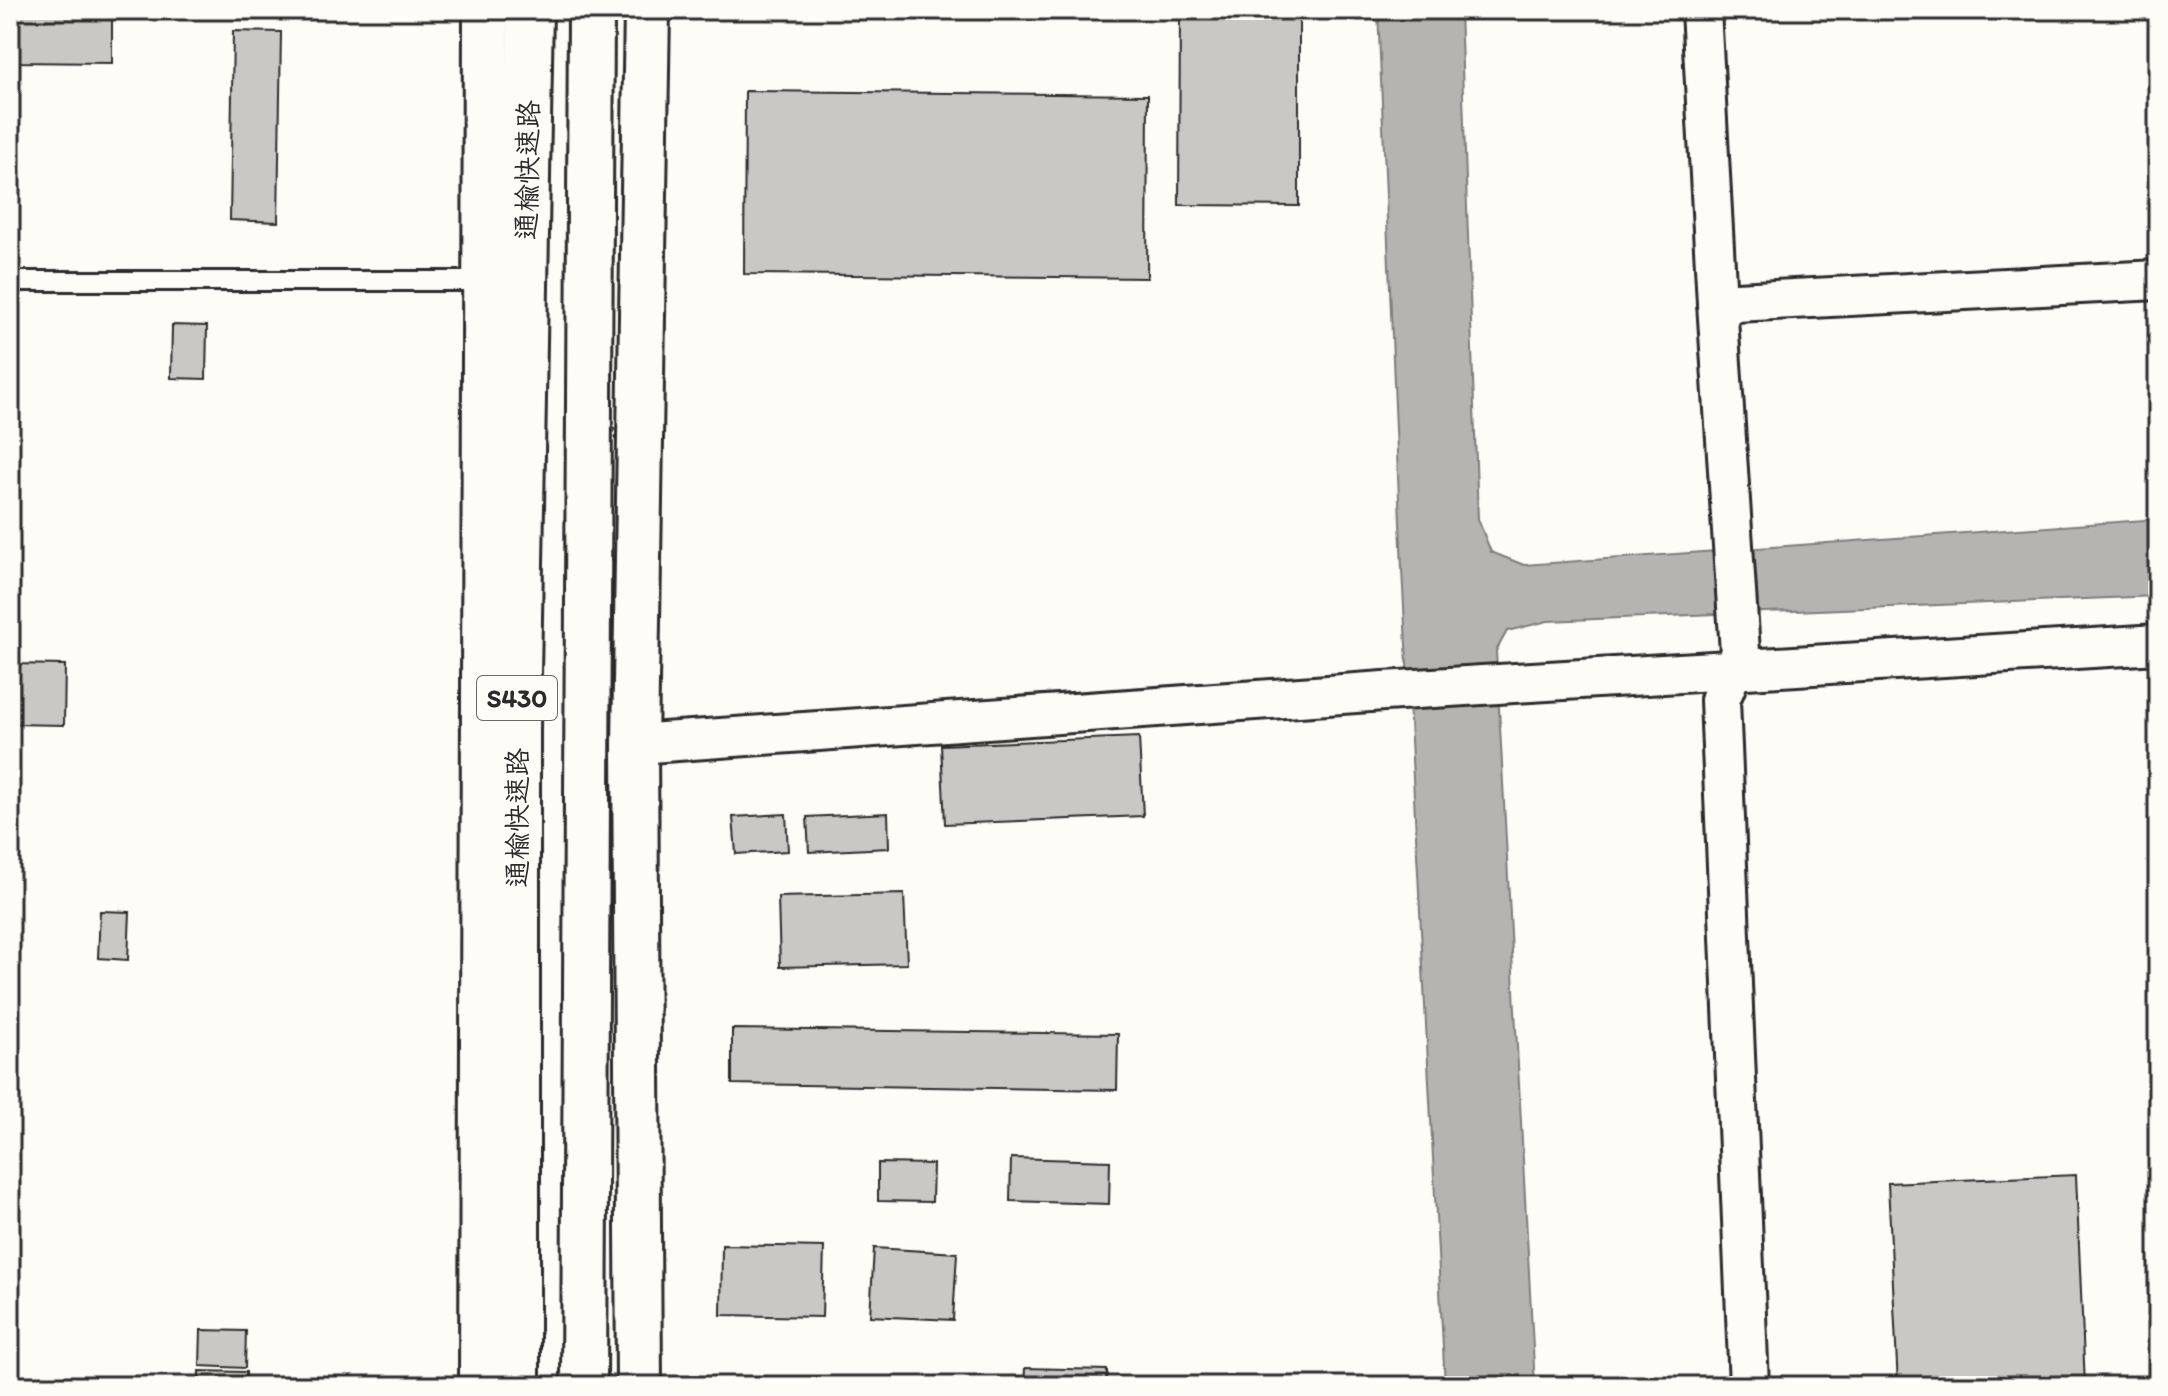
<svg xmlns="http://www.w3.org/2000/svg" width="2168" height="1396" font-family="Itim,'LXGW WenKai TC',sans-serif">
<style>
.water{fill:#b5b4b1;stroke:#7e7d7b;stroke-width:2}
.building{fill:#c9c8c4;stroke:#2b2b2b;stroke-width:2}
.lines{fill:none;stroke-linecap:round;stroke-linejoin:round}
.service-casing{stroke:#2b2b2b;stroke-width:24}
.minor-casing{stroke:#2b2b2b;stroke-width:44}
.tertiary-casing{stroke:#2b2b2b;stroke-width:50}
.trunk-casing{stroke:#2b2b2b;stroke-width:50}
.service{stroke:#fdfcf7;stroke-width:18}
.minor{stroke:#fdfcf7;stroke-width:38}
.tertiary{stroke:#fdfcf7;stroke-width:44}
.trunk{stroke:#fdfcf7;stroke-width:44}
.labels{text-anchor:middle;stroke-width:6;stroke-linejoin:round;paint-order:stroke}
.shield{fill:#fdfcf7;stroke:#6a6a68;stroke-width:2}
.shield-label{font-size:26px;font-weight:bold;fill:#2b2b2b}
.street-label{font-size:28px;fill:#2b2b2b;stroke:#fdfcf7}
</style>
<rect width="100%" height="100%" fill="#fdfcf7"/>
<filter id="ink" filterUnits="userSpaceOnUse"><feTurbulence type="fractalNoise" baseFrequency=".0125" numOctaves="2"/><feDisplacementMap in="SourceGraphic" scale="16" xChannelSelector="R" yChannelSelector="G"/><feConvolveMatrix kernelMatrix="1 2 1 2 8 2 1 2 1" color-interpolation-filters="sRGB"/></filter>
<g filter="url(#ink)">
<path class="water" d="M1378,10H1460L1478,519L1491,552L1524,565L2158,519V596L1548,621L1507,631L1496,651L1535,1386H1445L1402,569Z"/>
<g class="building">
<path d="M10,10H112V63L10,62Z"/>
<path d="M1180,10H1299V206L1179,205Z"/>
<path d="M233,31L281,32L278,222L230,220Z"/>
<path d="M745,91L1148,95L1147,278L744,274Z"/>
<path d="M172,325L207,326L206,379L171,378Z"/>
<path d="M10,664L65,665L64,725L10,724Z"/>
<path d="M1139,737L1143,816L945,824L941,745Z"/>
<path d="M888,813L889,848L809,852L807,817Z"/>
<path d="M786,814L788,851L736,854L733,817Z"/>
<path d="M904,894L907,964L780,967L778,897Z"/>
<path d="M100,911L130,912L128,960L98,958Z"/>
<path d="M732,1029L1118,1034L1117,1090L732,1084Z"/>
<path d="M1011,1158L1110,1161L1109,1204L1010,1201Z"/>
<path d="M878,1163L933,1164L932,1202L878,1201Z"/>
<path d="M2076,1175L2085,1386H1898L1888,1183Z"/>
<path d="M722,1245L824,1247L822,1317L721,1315Z"/>
<path d="M874,1248L957,1253L953,1320L870,1316Z"/>
<path d="M201,1330L246,1331L245,1368L200,1366Z"/>
<path d="M1025,1368L1107,1370V1386H1024Z"/>
<path d="M199,1371L246,1372V1386H199Z"/>
</g>
<g class="lines">
<g class="service-casing">
<path id="service" d="M10,281H485"/>
</g>
<g class="minor-casing">
<g id="minor">
<path d="M1701,10L1717,303L1740,652L1720,700L1749,1386"/>
<path d="M1717,303L2158,280"/>
<path d="M635,744L1384,691L2158,644"/>
</g>
</g>
<g class="tertiary-casing">
<g id="tertiary">
<path d="M482,1386L486,10"/>
<path d="M639,1386L635,744L647,10"/>
</g>
</g>
<g class="trunk-casing">
<g id="trunk">
<path d="M517,1386V729L530,10"/>
<path d="M584,1386L591,10"/>
</g>
</g>
<use href="#service" class="service"/>
<use href="#minor" class="minor"/>
<use href="#tertiary" class="tertiary"/>
<use href="#trunk" class="trunk"/>
</g>
</g>
<g class="labels">
<rect class="shield" x="477" y="676" width="80" height="44" rx="6"/>
<g class="shield-label">
<text x="517" y="707">S430</text>
</g>
<g class="street-label">
<text transform="translate(527 170) rotate(-89)" y="10">通榆快速路</text>
<text transform="translate(517 818) rotate(-90)" y="10">通榆快速路</text>
</g>
</g>
<rect width="2168" height="1396" fill="none" stroke="#fdfcf7" stroke-width="40"/>
<rect x="20" y="20" width="2128" height="1356" fill="none" stroke="#2b2b2b" stroke-width="3" filter="url(#ink)"/>
</svg>
